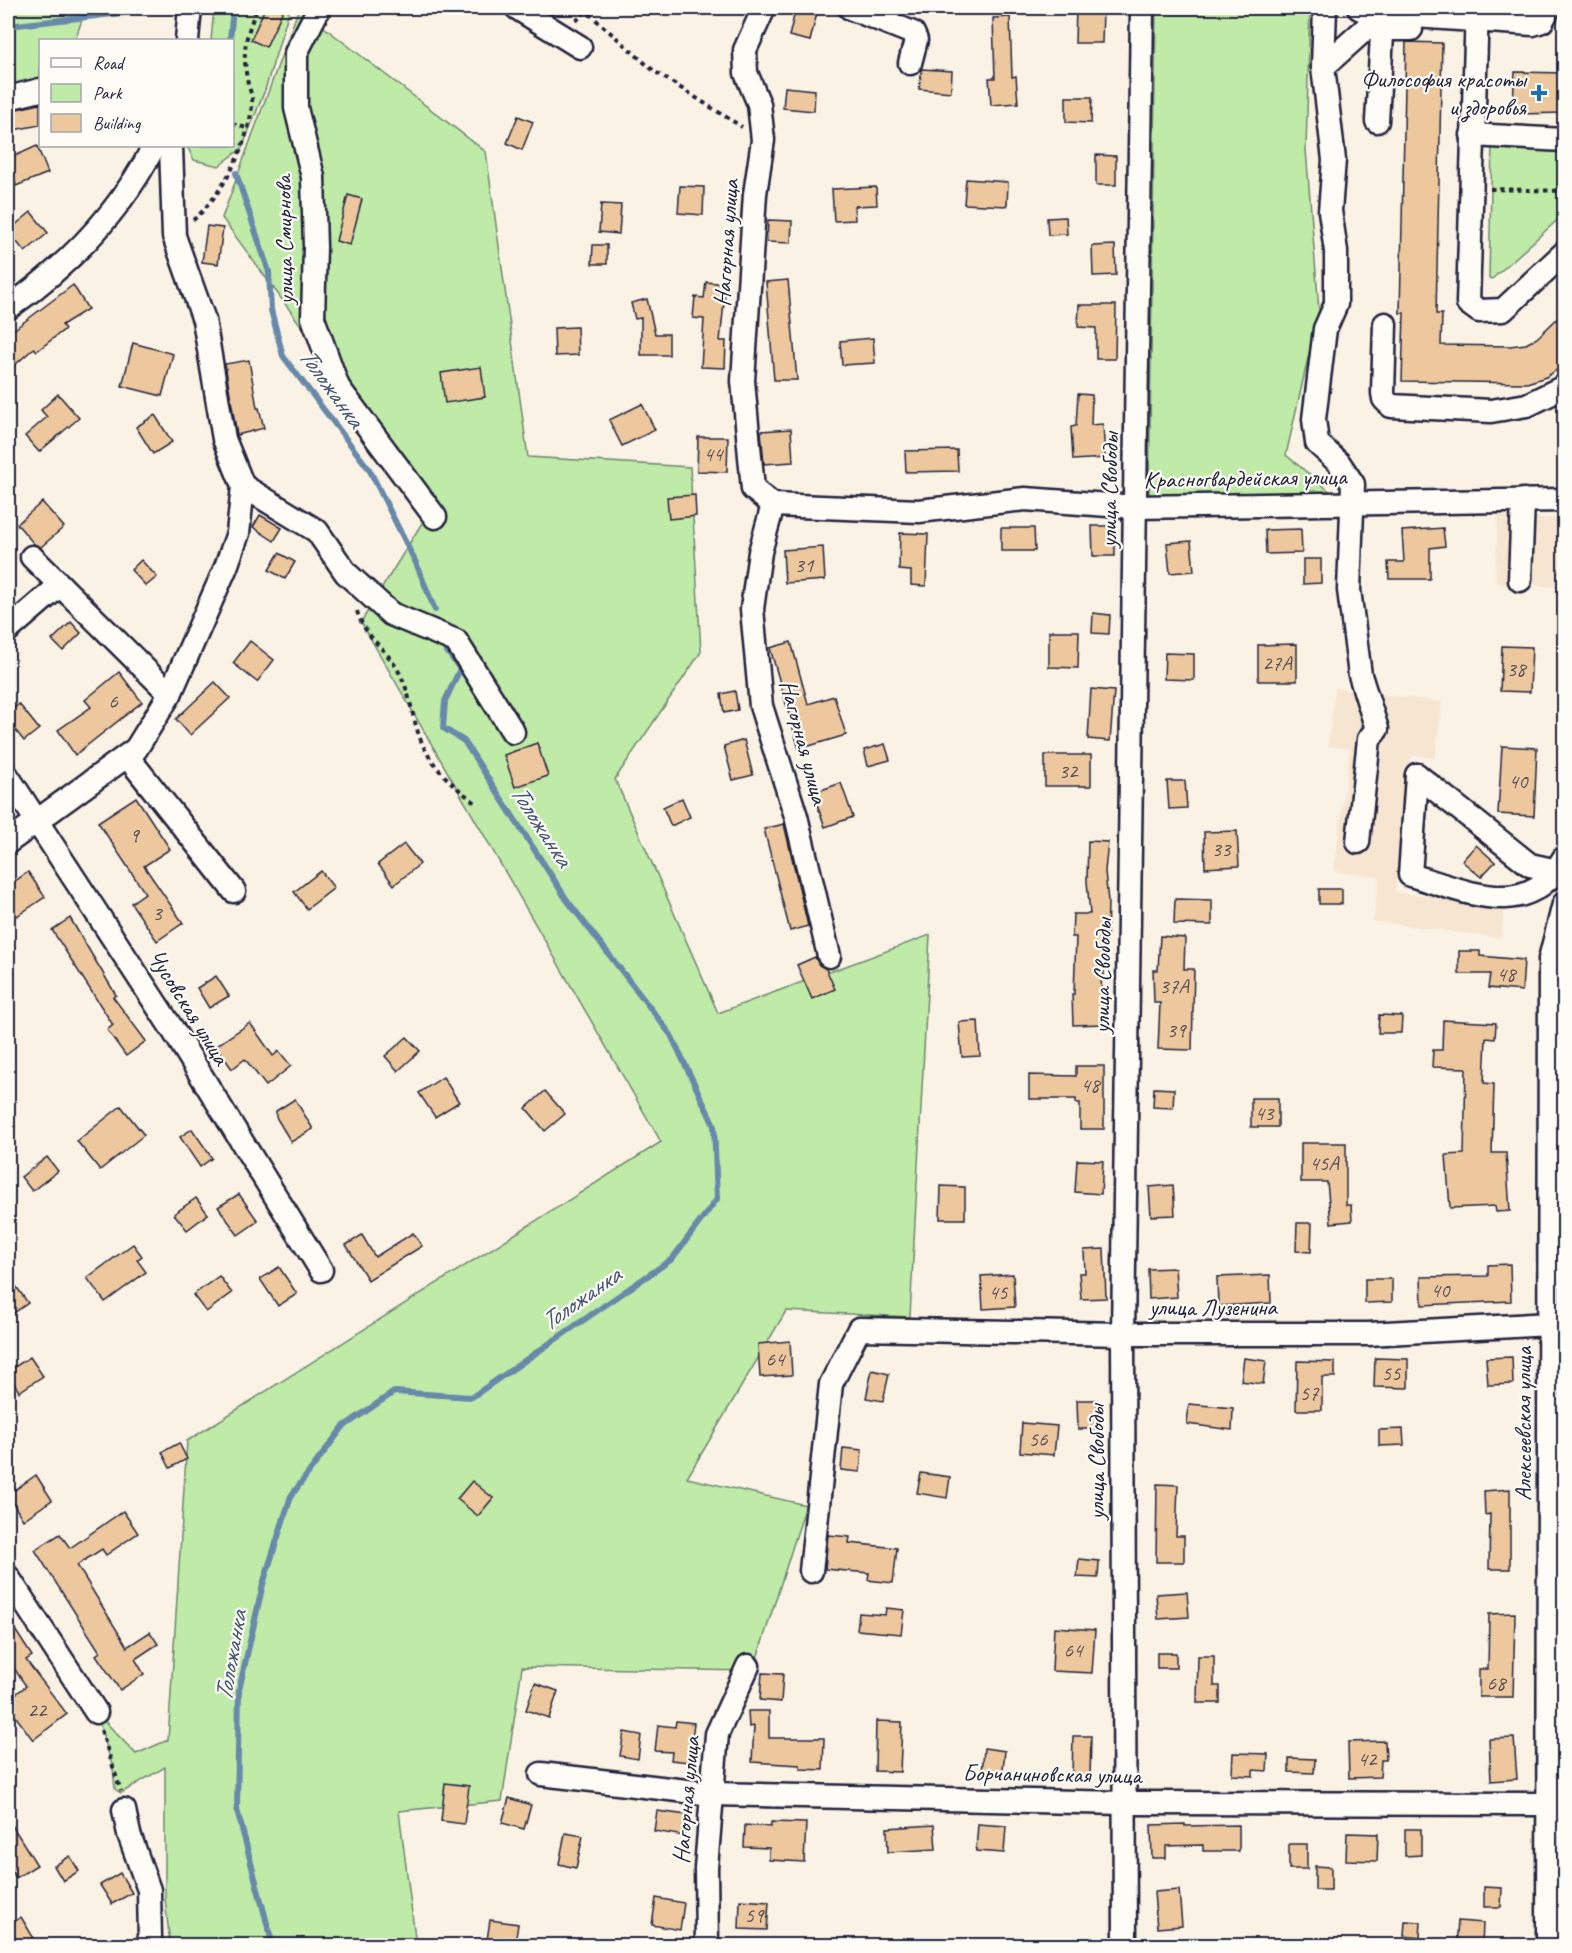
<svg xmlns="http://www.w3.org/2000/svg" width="1572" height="1953" font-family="Caveat,sans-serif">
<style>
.built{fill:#f6e5d0}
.green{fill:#bfeaa7;stroke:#708671;stroke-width:1.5}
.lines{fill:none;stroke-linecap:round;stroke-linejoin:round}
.stream{stroke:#6789aa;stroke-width:6}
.building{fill:#edc89e;stroke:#22223b;stroke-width:1.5}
.minor-casing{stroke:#22223b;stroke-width:27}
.path{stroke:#22223b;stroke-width:4;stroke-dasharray:4.5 4.5;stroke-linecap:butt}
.minor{stroke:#fdfcf7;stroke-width:22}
.poi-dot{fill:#1f6fb2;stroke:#fdfcf7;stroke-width:2}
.labels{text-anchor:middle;stroke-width:4.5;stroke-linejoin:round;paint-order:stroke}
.number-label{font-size:21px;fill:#554c54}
.poi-label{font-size:24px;fill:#22223b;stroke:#fdfcf7;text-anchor:end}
.street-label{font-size:24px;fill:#22223b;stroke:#fdfcf7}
.water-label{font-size:26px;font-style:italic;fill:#445572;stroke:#fdfcf7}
</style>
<rect width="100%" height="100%" fill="#faf2e5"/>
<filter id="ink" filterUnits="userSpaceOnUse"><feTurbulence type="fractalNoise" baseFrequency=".0167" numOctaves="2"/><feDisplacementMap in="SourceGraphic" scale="12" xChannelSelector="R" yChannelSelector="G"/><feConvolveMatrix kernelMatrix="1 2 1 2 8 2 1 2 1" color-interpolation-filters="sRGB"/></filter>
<g filter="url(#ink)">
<g class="built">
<path d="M1498,515L1564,519L1561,587L1495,583Z"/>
<path d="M1335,688L1442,702L1435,758L1412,755L1395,892L1505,906L1501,938L1373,921L1379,877L1334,871L1350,749L1328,746Z"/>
</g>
<g class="green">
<path d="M8,8H86L75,40H40V89L8,96Z"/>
<path d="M214,8H290L265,90L242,148L219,166L194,160L187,146H232V40H211Z"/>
<path d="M299,8L486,152L528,457L690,467L701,652L615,779L718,1013L930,935L910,1317L786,1311L687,1478L806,1505L753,1671L522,1667L502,1801L399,1811L416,1945H170L165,1898V1767L121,1793L115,1789L113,1768L96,1712L136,1754L168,1740L187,1441L661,1142L361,622L433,505L222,218Z"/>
<path d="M1156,8H1310L1306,150L1319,310L1286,455L1333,494L1149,498Z"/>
<path d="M1492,144L1564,150V214L1492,279L1489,278Z"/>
</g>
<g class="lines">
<g class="stream">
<path d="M8,26L122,13L125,8"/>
<path d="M230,40L233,8"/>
<path d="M236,173L269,272L271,310L283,356L369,469L416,563L435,610"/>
<path d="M273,1946L237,1810L239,1690L263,1584L291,1496L343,1427L394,1392L472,1397L672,1259L717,1199L714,1125L671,1035L567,900L464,741L443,728L445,701L460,669L441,643"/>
</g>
</g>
<g class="building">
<path d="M265,8H284L266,47L251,40Z"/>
<path d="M796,8L817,13L810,41L789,36Z"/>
<path d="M1076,8H1103L1102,43H1075Z"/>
<path d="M1010,17L1012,77L1016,76L1018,103L991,105L989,78H995L993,18Z"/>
<path d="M1406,42L1442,43L1436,314H1442L1441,345L1510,346L1526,344L1537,338L1564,312V365L1546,377L1527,383L1402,381L1404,313H1400Z"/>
<path d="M922,69L952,71L951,92L919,89Z"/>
<path d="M1515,72L1564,73V113L1512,114Z"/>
<path d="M785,87L815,90L814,111L783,108Z"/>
<path d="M1066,97H1092L1091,123L1066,122Z"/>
<path d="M40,104V125L8,131V111Z"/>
<path d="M518,116L533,122L522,150L507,143Z"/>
<path d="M37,146L48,173L16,186L8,159Z"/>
<path d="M1096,155L1116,156V185H1096Z"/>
<path d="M966,179L1008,182L1007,206L964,204Z"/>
<path d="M680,186L704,187L703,215L678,213Z"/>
<path d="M876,187L877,205L854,206L855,220L834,221L832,189Z"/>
<path d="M348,195L362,199L350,245L336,241Z"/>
<path d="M601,204L621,205L619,234L599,232Z"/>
<path d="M31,212L48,233L25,252L8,231Z"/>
<path d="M1066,217L1067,234L1048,235L1047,218Z"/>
<path d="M768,220L792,221L791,243L767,242Z"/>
<path d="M207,226L223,228L218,264L202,262Z"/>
<path d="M593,245H607V264H592Z"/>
<path d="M1115,245L1116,275L1093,276L1092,246Z"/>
<path d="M788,280L797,380H774L766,282Z"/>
<path d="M706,282L726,284L720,341H726L725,368L701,367L704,319L693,318L695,297L704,298Z"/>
<path d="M73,285L88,309L62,325L65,329L37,351L34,348L8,371V334Z"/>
<path d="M647,299L655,334H669V355H641V318L635,319L631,303Z"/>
<path d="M1079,305H1116L1115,359H1096V328L1078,327Z"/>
<path d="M577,327L578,355L555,356L554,328Z"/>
<path d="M873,338L875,363L842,365L840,341Z"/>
<path d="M133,343L173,354L162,396L122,386Z"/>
<path d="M249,360L257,408H259L264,428L237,435L225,364Z"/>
<path d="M481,367L485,397L445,403L441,373Z"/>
<path d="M58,394L79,418L39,452L25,436L47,417L41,410Z"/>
<path d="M1078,394L1092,395L1091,425L1103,424L1105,458L1073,460L1071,427L1076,426Z"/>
<path d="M642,404L655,430L622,446L609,420Z"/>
<path d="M155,415L172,442L153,454L136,427Z"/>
<path d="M791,429L793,462L764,464L761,431Z"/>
<path d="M698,437H728L727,472L697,471Z"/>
<path d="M957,450L958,471L906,472L905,451Z"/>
<path d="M695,495L696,516L669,519L667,497Z"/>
<path d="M42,502L64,527L41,547L34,544L17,524Z"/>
<path d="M260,515L282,528L274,541L253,527Z"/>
<path d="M1092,526H1115V556H1093Z"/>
<path d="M1001,528H1034L1035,551H1001Z"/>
<path d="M1443,528L1445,546L1430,548V579H1389L1388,562H1404L1402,531Z"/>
<path d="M1301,529L1302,553L1266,554L1265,530Z"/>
<path d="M900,533L928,534L926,586L911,585V571L899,570Z"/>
<path d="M1191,541L1194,571L1170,573L1167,543Z"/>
<path d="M823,547L825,580L785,583L783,550Z"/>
<path d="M279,553L295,562L285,579L269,570Z"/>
<path d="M1303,559H1321V583L1303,584Z"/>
<path d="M141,560L157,577L146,586L131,570Z"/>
<path d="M1093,613L1110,615L1109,634L1092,633Z"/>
<path d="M71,622L81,633L63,651L52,640Z"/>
<path d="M1049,631H1079L1078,668L1049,667Z"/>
<path d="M250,641L274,660L257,682L233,663Z"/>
<path d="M791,642L808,704L834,696L846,735L799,749L770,648Z"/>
<path d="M1297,644V681H1258V645Z"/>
<path d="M1502,646L1532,647L1530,692L1500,691Z"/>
<path d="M1165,653L1194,654V680L1164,679Z"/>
<path d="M119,672L142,702L75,755L58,730L91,707L85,700Z"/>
<path d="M215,682L230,698L190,735L176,719Z"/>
<path d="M1091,689L1114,691L1110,741L1088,739Z"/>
<path d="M735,691L738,710L724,713L721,694Z"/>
<path d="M19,704L39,729L24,741L8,721V713Z"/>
<path d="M744,740L753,775L733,780L724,746Z"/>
<path d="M537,743L548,776L515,787L504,755Z"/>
<path d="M885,744L890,760L868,766L864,750Z"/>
<path d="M1502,746L1537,748L1534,816L1498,814Z"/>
<rect x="1045" y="755" width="46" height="31"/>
<path d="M1167,781H1185L1187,808L1169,809Z"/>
<path d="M841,783L853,817L825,827L813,793Z"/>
<path d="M136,797L170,849L144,866L183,923L157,941L131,903L145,893L98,822Z"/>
<path d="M682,798L690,817L671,826L663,807Z"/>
<path d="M784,824L808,926L790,931L764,829Z"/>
<path d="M1237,831L1239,866L1205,868L1204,832Z"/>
<path d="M1088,841L1108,842L1105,871L1108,902L1107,938H1104V975H1101L1103,1024L1073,1025L1072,994H1074L1076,937H1072L1073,914H1090L1087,881Z"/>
<path d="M404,844L420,864L394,885L378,864Z"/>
<path d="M1476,845L1495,862L1481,877L1462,861Z"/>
<path d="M321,871L334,888L307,909L294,892Z"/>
<path d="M28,872L45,897L17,916L8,902V886Z"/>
<rect x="1319" y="889" width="23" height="15"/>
<path d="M1175,899L1212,900V925L1174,924Z"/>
<path d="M70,918L116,995L113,997L146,1041L126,1056L107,1030L113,1025L52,930Z"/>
<path d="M1160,936L1185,938L1184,969H1194L1192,1050L1158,1049L1160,1003H1154L1153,970H1158Z"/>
<path d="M1459,951H1480V956L1524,960L1522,991L1488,988L1490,974H1459Z"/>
<path d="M815,957L819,965L826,969L835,989L812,999L797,965Z"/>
<path d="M216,976L229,996L209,1008L197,988Z"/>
<path d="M1379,1015L1402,1016L1401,1033H1378Z"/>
<path d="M1443,1020L1496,1023L1495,1039L1486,1038L1484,1083L1494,1084L1492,1153H1506L1510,1211L1496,1212L1495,1206L1450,1208L1446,1155L1464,1154L1466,1068L1432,1067L1433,1050H1442Z"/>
<path d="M978,1021L980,1056L962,1057L959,1022Z"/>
<path d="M250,1023L273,1056L279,1051L291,1066L266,1086L245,1059L232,1069L216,1046Z"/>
<path d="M407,1037L420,1051L398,1071L385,1056Z"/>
<path d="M1076,1066H1104V1129H1080V1103H1076V1099H1029V1075L1076,1076Z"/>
<path d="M443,1077L459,1102L435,1117L419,1093Z"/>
<path d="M1154,1088L1174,1089L1173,1108L1153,1107Z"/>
<path d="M545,1091L565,1114L545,1131L526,1108Z"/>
<rect x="1251" y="1098" width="27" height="29"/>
<path d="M295,1099L313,1129L291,1142L276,1117V1111Z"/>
<path d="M121,1106L144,1135L100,1170L77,1141Z"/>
<path d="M192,1129L212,1158L200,1167L180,1137Z"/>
<path d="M1301,1143H1346V1205H1351L1352,1221L1331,1223L1327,1182H1301Z"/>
<path d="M47,1157L58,1171L32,1191L21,1177Z"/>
<path d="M1077,1160L1103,1161L1101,1194L1075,1192Z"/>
<path d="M1173,1185L1175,1215L1151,1216L1149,1187Z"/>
<path d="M941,1186L965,1187V1219H940Z"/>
<path d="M239,1194L258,1221L238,1235L218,1207Z"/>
<path d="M196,1198L208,1214L187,1230L174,1214Z"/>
<path d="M1297,1223H1312L1311,1252L1296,1251Z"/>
<path d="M413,1233L422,1246L368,1280L346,1245L362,1235L375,1257Z"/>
<path d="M133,1244L142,1256L137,1260L146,1272L105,1302L87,1278Z"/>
<path d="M1104,1249L1106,1298L1081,1299L1079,1273H1085L1084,1250Z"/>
<path d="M1510,1264L1511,1301L1422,1305L1421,1277L1488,1276V1265Z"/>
<path d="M279,1267L297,1294L278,1306L260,1279Z"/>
<path d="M1175,1268L1177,1297L1149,1299L1148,1269Z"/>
<path d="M1013,1274L1015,1307L983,1309L981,1276Z"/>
<path d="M8,1275L28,1303L8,1317Z"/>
<path d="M1270,1275L1271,1303L1218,1306L1217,1277Z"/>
<path d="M219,1276L232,1293L206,1312L193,1295Z"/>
<path d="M1365,1279H1392V1302L1365,1303Z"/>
<path d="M790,1341L792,1375L760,1377L758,1344Z"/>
<path d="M30,1357L43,1376L19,1392L8,1371Z"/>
<path d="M1512,1357L1513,1384L1488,1385L1486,1358Z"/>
<path d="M1244,1358L1266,1361L1263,1384L1241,1381Z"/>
<path d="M1375,1358L1408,1359V1388L1374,1387Z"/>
<path d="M1297,1361L1335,1362V1377H1322V1410H1296Z"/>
<path d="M872,1370L889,1374L883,1401L866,1398Z"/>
<path d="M1077,1400H1097L1098,1429H1078Z"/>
<path d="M1189,1404L1233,1408L1232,1430L1187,1424Z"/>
<path d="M1022,1423L1057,1426L1054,1455L1020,1452Z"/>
<path d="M1403,1429L1404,1445L1379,1446V1430Z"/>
<path d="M179,1443L187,1459L170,1468L162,1452Z"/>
<path d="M843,1448L862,1450L860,1472L841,1470Z"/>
<path d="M921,1473L950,1477L947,1498L917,1493Z"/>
<path d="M36,1475L52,1500L23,1520L8,1495Z"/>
<path d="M472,1481L493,1498L478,1516L457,1499Z"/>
<path d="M1157,1484L1178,1485L1176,1536H1184V1562H1156Z"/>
<path d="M1510,1489V1569H1489L1490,1514L1485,1515L1484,1491Z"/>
<path d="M123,1511L138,1533L106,1555L102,1549L77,1565L127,1647L150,1632L158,1644L135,1659L144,1674L120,1690L96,1655L100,1652L35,1550L60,1534L70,1548Z"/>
<path d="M828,1535L850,1537L849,1543L897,1548L893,1583L868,1580L869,1573L825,1569Z"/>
<path d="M1079,1559L1099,1561L1098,1578L1077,1577Z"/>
<path d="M1187,1592L1189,1617L1158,1619L1156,1594Z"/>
<path d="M886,1608L904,1610L901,1634L857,1630L859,1613L885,1615Z"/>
<path d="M1515,1613L1513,1697H1479V1669H1488L1489,1614Z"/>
<path d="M8,1619L32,1656L26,1660L67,1714L33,1740L8,1706V1700L26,1686L8,1659Z"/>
<path d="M1054,1627L1095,1630L1092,1673L1052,1671Z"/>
<rect x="1157" y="1653" width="19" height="15"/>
<path d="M1198,1656H1214V1686H1220V1703H1197Z"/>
<path d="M762,1673L783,1674L781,1702L760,1700Z"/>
<path d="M535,1683L558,1691L549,1718L526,1710Z"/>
<path d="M748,1711H769V1738H824L823,1770L800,1769V1765L752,1762L754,1726L749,1727Z"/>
<path d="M676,1721L694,1723L689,1762L671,1760L672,1752L655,1751L658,1725L675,1727Z"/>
<path d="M876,1721L902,1722L900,1772L875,1771Z"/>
<path d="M624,1732L641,1735L638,1759L620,1756Z"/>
<path d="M1073,1736H1091L1090,1776H1072Z"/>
<path d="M1514,1738L1517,1779L1491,1781L1489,1739Z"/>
<path d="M1385,1741L1386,1760H1381L1380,1777L1349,1778L1348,1742Z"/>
<path d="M984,1748L1005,1751L1002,1777L982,1775Z"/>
<path d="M1233,1753L1268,1754L1267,1771L1253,1770V1776L1232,1775Z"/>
<path d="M1289,1758L1315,1759L1314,1773L1289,1772Z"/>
<path d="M445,1783L469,1786L464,1824L441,1821Z"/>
<path d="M509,1798L531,1805L524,1829L502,1823Z"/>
<path d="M657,1811L687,1815L684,1836L654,1831Z"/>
<path d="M8,1819L37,1865L16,1878L8,1864Z"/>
<path d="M771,1822L806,1823L804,1862L769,1860V1848L744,1847L745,1825L771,1827Z"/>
<path d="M978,1824L1006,1826L1004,1853L976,1851Z"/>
<path d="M1185,1824V1826L1239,1825V1851H1203V1845L1166,1846V1858H1152L1151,1825Z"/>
<path d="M934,1825L936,1849L888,1852L887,1828Z"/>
<path d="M1405,1829H1421V1855L1405,1856Z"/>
<path d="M565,1833L583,1836L576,1868L559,1864Z"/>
<path d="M1347,1833L1378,1834L1377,1861L1346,1860Z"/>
<rect x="1289" y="1844" width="18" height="25"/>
<path d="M70,1856L79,1871L63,1881L54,1866Z"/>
<path d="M1315,1866L1331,1867V1890H1315Z"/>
<path d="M120,1873L132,1893L112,1904L100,1885Z"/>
<path d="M1484,1887L1502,1888L1501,1907H1484Z"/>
<path d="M1179,1890L1182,1926L1157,1928L1154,1892Z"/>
<path d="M656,1898L684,1903L680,1930L652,1925Z"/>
<path d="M740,1900L769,1902L767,1930L739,1929Z"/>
<path d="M21,1917L33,1937L21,1946H8V1926Z"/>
<path d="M490,1920L518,1924L515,1944L487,1940Z"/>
<path d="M1405,1921L1421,1922L1420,1938L1404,1936Z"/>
<path d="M1458,1921L1483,1923L1482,1946H1456Z"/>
</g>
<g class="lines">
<g class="minor-casing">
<g id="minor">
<path d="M319,8L296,53V108L313,177L315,247L313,318L338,387L435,517"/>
<path d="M517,8L580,47"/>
<path d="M764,8L745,50L746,73L759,104L763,140L755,194L743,381L753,489L773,505L919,511L1025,499L1136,507L1564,500"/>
<path d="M850,8L913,33L916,40L910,63"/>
<path d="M1359,8L1370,13L1533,24L1542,21L1549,8"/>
<path d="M1477,8L1468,303L1479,311L1503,310L1564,253"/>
<path d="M187,40L190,8"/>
<path d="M1323,67L1325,8"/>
<path d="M8,98L40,90"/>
<path d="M1377,121L1382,35L1388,29H1411"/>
<path d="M1472,135L1564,140"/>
<path d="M8,308C69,265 120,213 154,146"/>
<path d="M1385,324L1383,393L1384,399L1391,406L1491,411L1527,405L1564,387"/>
<path d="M243,486L317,531L346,573L391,614L456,641L513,732"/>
<path d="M773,505L760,552L752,609L761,706L796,816L829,956"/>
<path d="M32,557L170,694"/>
<path d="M1520,580L1523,500"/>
<path d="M8,630L60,585"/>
<path d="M127,756L234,891"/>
<path d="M1417,775L1410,875C1467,891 1527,923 1564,858"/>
<path d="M1417,775L1530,865L1557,871L1563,877"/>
<path d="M8,777L173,1030L321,1270"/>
<path d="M8,842L136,749L170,694L226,567L238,533L243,486L224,439L204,320L174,236L171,146"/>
<path d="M1358,842L1369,739L1377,729L1360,675L1349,590L1353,484L1339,463L1317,443L1314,419L1325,329L1336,304V251L1330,211L1334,160L1323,67L1382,14"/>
<path d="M811,1571L831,1384L859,1329L1123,1334H1368L1550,1324L1563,1330"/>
<path d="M8,1577L96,1712"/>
<path d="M541,1774L712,1794L1123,1803L1564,1804"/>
<path d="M124,1810L129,1834L149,1890L150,1939L146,1946"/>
<path d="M707,1946L706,1868L717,1734L748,1666"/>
<path d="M1125,1946L1123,1334L1142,8"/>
<path d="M1548,1946L1550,959L1564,904"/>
</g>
</g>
<g class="path">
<path d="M576,21L586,11L654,71L742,127"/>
<path d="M232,124L247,128"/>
<path d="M1490,189L1564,191"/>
<path d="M193,220C222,196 251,141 252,102C253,95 248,87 247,79C242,49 246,35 257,8"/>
<path d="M357,611C364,637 387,649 399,672C409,690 411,710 417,729C427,764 450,783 477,804"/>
<path d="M101,1730L121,1791"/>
</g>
<use href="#minor" class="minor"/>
</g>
</g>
<path class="poi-dot" d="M1536 84h6v6h6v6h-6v6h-6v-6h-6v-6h6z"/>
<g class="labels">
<g class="number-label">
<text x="713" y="461">44</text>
<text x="804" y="572">31</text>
<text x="1277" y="670">27А</text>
<text x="1516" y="676">38</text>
<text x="113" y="708">6</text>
<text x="1068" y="778">32</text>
<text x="1518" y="788">40</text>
<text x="134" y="842">9</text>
<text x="1221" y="856">33</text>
<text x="157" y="920">3</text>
<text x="1506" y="981">48</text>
<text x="1174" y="993">37А</text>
<text x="1176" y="1037">39</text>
<text x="1090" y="1092">48</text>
<text x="1264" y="1120">43</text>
<text x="1324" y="1170">45А</text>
<text x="1440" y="1297">40</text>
<text x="998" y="1299">45</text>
<text x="775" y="1366">64</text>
<text x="1391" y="1380">55</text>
<text x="1309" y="1400">57</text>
<text x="1038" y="1446">56</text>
<text x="1073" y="1657">64</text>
<text x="1496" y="1690">68</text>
<text x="37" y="1717">22</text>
<text x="1367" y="1766">42</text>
<text x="754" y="1922">59</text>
</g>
<g class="poi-label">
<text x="1526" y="87">Философия красоты<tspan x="1526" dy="28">и здоровья</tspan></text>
</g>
<g class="street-label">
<text transform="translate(284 240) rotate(-91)" y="8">улица Смирнова</text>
<text transform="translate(726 243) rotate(-86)" y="8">Нагорная улица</text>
<text transform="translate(1245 478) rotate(-1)" y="8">Красногвардейская улица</text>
<text transform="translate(1109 490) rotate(-89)" y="8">улица Свободы</text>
<text transform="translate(804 742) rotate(75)" y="8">Нагорная улица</text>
<text transform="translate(1102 976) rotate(-89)" y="8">улица Свободы</text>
<text transform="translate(189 1007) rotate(58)" y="8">Чусовская улица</text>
<text x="1213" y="1315">улица Лузенина</text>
<text transform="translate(1523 1424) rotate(-90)" y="8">Алексеевская улица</text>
<text transform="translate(1096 1462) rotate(-90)" y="8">улица Свободы</text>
<text transform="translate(1052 1774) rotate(1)" y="8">Борчаниновская улица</text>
<text transform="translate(686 1800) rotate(-85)" y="8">Нагорная улица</text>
</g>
<g class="water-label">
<text transform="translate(332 387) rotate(54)" y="9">Толожанка</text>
<text transform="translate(542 825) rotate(57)" y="9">Толожанка</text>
<text transform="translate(580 1298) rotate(-35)" y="9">Толожанка</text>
<text transform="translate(230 1656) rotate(-80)" y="9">Толожанка</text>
</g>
</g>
<rect width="1572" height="1953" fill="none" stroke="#fdfcf7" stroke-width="30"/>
<rect x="15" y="15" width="1542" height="1923" fill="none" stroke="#22223b" stroke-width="2" filter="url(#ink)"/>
<rect x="39" y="39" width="195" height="108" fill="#fdfcf7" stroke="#a5a5ac" stroke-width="1.5"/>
<rect x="51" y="58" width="30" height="9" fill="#fdfcf7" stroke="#a5a5ac" stroke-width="1.5"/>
<text x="93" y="69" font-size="18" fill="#22223b">Road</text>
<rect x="51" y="84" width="30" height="18" fill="#bfeaa7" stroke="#a5a5ac" stroke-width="1.5"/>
<text x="93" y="99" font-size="18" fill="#22223b">Park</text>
<rect x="51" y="114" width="30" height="18" fill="#edc89e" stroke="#a5a5ac" stroke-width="1.5"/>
<text x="93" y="129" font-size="18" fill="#22223b">Building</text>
</svg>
